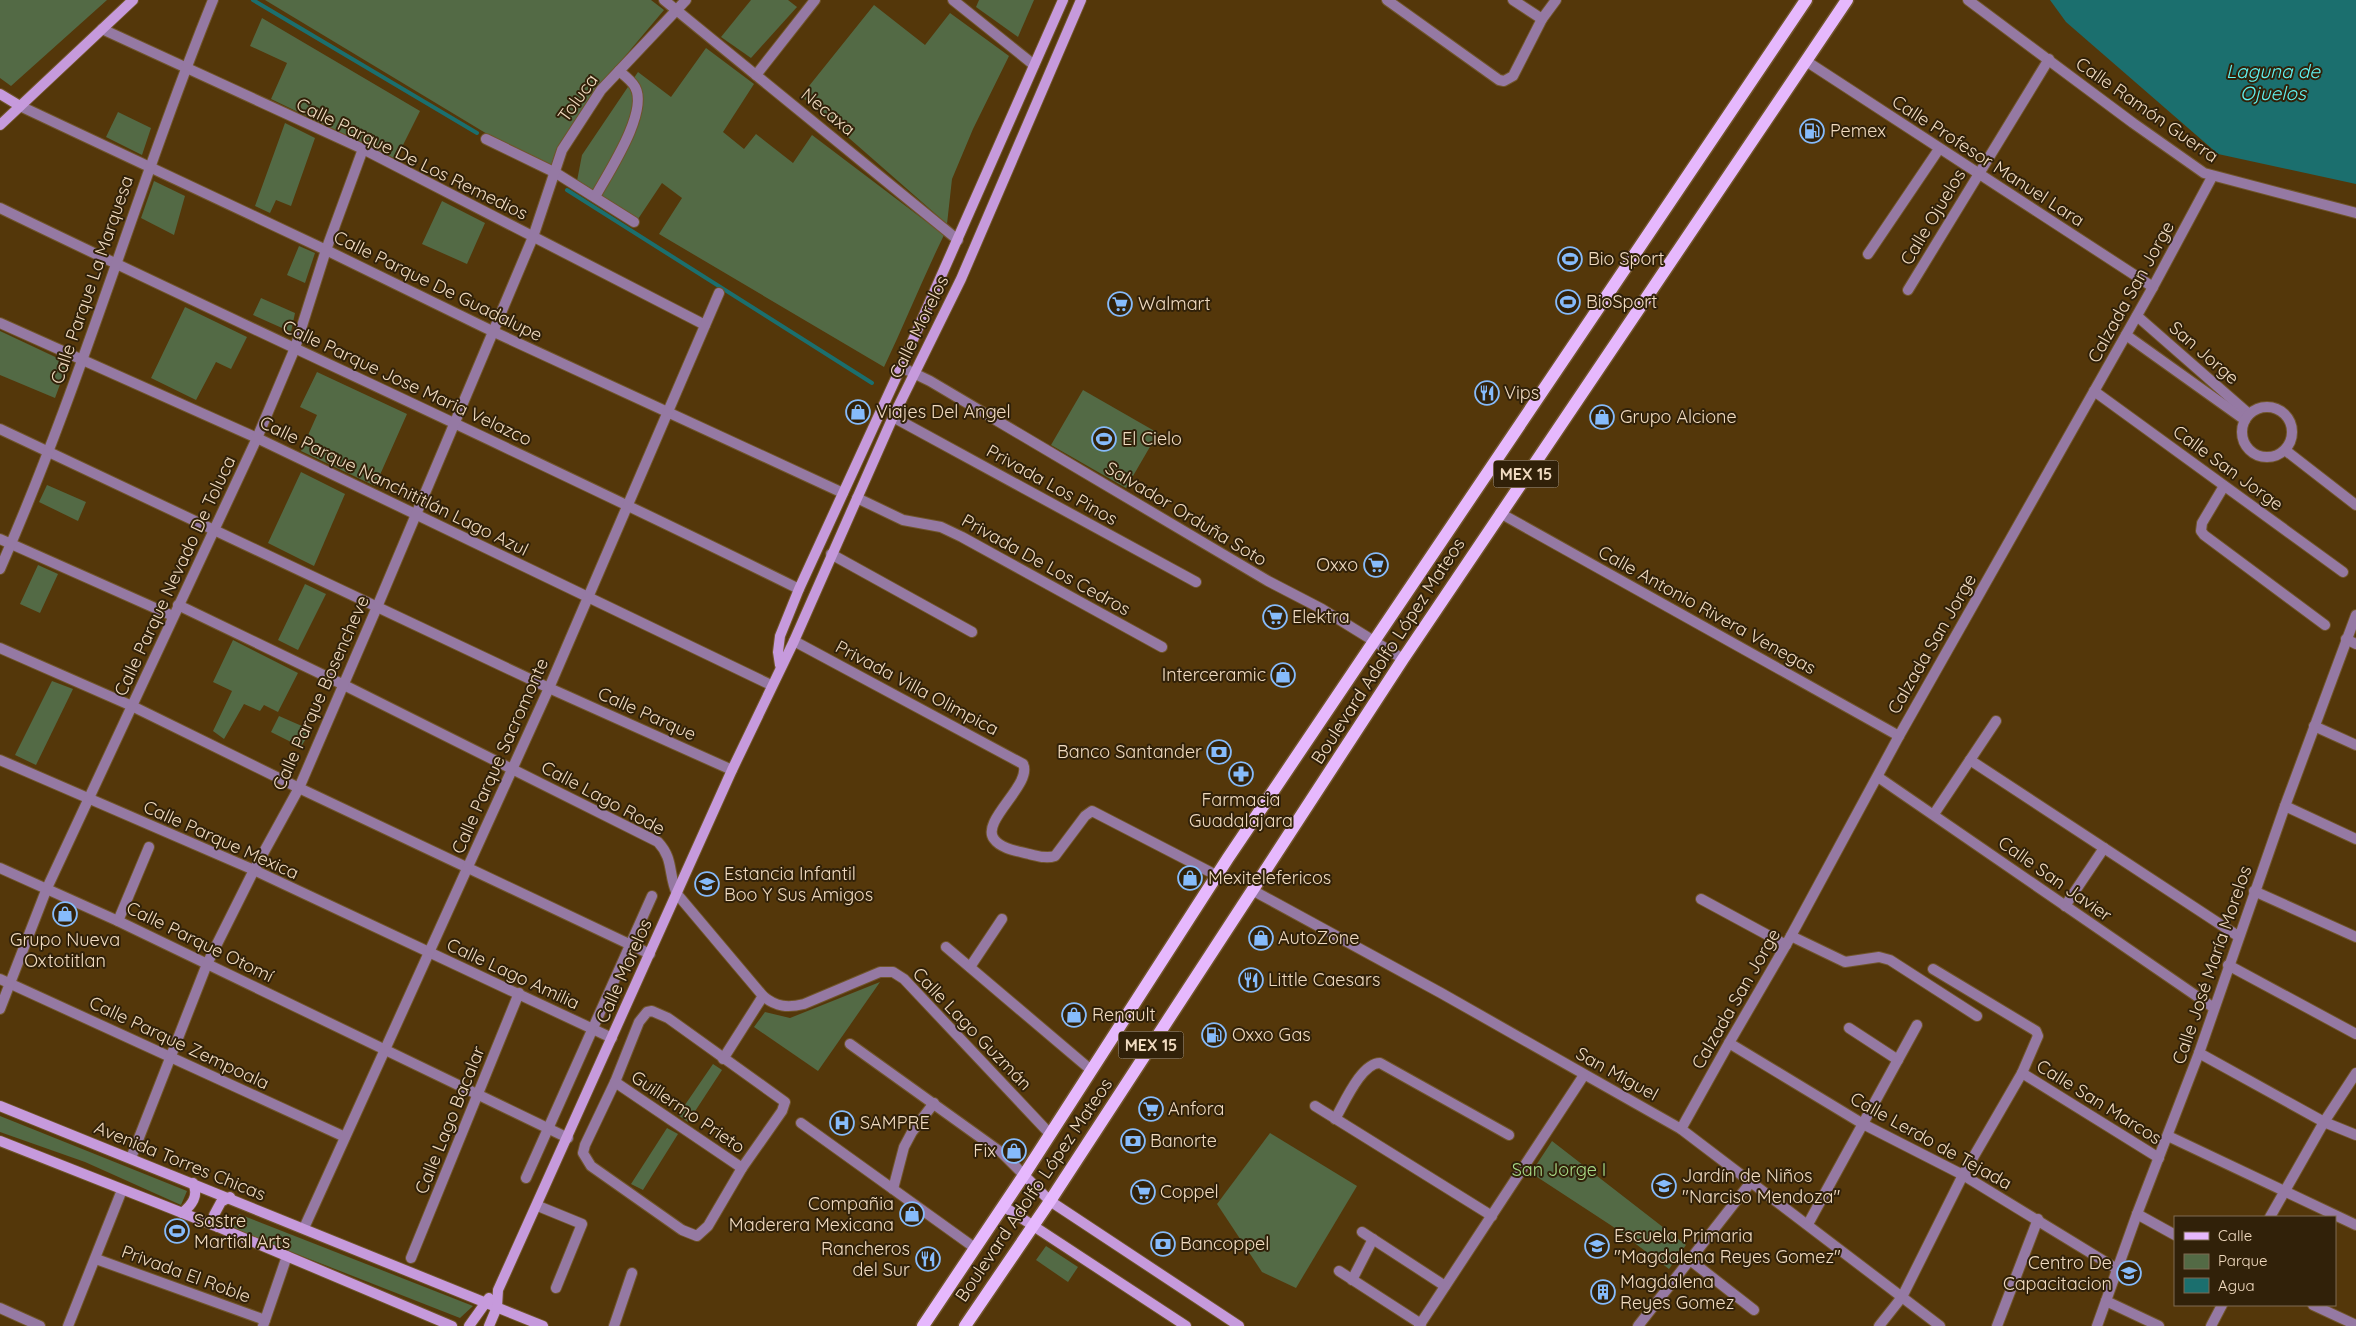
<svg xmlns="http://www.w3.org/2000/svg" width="2356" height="1326" font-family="Quicksand,sans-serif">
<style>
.green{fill:#536a45}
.water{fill:#1b6f6e}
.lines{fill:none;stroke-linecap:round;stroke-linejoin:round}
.stream{stroke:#1b6f6e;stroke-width:4}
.street-casing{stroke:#70552b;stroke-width:12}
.secondary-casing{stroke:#70552b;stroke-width:12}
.primary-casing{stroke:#70552b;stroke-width:15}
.street{stroke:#9579a3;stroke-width:10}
.secondary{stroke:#c69adc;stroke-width:10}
.primary{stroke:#e6b8fd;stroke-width:12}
.labels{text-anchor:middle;stroke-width:4;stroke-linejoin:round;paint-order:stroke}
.shield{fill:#312109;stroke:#b7a389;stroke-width:1}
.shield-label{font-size:16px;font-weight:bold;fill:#f1dbc0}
.street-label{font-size:18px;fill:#f1dbc0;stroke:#312109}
.poi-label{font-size:18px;fill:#f1dbc0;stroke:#312109;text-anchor:start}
.park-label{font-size:18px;fill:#a8dc87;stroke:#312109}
.water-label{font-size:19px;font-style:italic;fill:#62f5f3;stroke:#312109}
</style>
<rect width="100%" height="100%" fill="#54370a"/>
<g class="green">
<path d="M0,0H107L11,86L0,78Z"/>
<path d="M265,0H651L664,10L621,61L569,134L557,157L560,178Z"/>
<path d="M751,0H788L797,7L751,58L721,37Z"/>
<path d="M979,0H1034L1018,37L976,7Z"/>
<path d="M874,5L925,45L950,13L1009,56L973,129L952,179L947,224L801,96Z"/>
<path d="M262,18L420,111L396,159L271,99L287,63L250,46Z"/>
<path d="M706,48L754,84L723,132L744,149L756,134L793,163L812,135L944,235C923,278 905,323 884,367L659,234L682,198L662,183L638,219L576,186L582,155L638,72L671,97Z"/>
<path d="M118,112L151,128L142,155L106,137Z"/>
<path d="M285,123L315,138L291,206L276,200L270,213L255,206Z"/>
<path d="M154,181L185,196L174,235L141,218Z"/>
<path d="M442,201L485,223L467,264L422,244Z"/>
<path d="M299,246L315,253L305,283L287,275Z"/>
<path d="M261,298L295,313L291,332L253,315Z"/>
<path d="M185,307L247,337L231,369L216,362L196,400L151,378Z"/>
<path d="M0,331L68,363L55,398L0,375Z"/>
<path d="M317,372L407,414L375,486L301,451L317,415L300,407Z"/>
<path d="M1083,390L1158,433L1126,488L1051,445Z"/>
<path d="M301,472L345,494L314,566L268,543Z"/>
<path d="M47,485L86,502L78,521L39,502Z"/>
<path d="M38,565L58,574L40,613L20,604Z"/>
<path d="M305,584L326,594L298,650L278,640Z"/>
<path d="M233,640L298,673L278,712L264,705L260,711L244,704L224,739L213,731L232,691L213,682Z"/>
<path d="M52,681L73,689L36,765L15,755Z"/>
<path d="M279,716L311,730L301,747L271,732Z"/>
<path d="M880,982L818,1071L754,1027L765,1012L790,1018Z"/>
<path d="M713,1064L722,1070L688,1122L678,1115Z"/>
<path d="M0,1116L187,1191L181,1205L85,1162L0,1132Z"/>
<path d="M667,1128L678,1134L643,1190L631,1184Z"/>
<path d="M1270,1133L1357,1186L1296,1288L1262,1272L1217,1204Z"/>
<path d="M1552,1141L1686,1245L1669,1269L1612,1226L1531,1173Z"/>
<path d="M239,1214L473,1306L460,1318L233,1229Z"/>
<path d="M1046,1246L1078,1267L1068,1282L1036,1260Z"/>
</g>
<path class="water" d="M2050,0H2356V184L2218,154L2066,22Z"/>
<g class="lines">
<g class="stream">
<path d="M253,0L477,133"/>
<path d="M567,190L872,383"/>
</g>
<g class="street-casing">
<g id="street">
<path d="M664,0L958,240"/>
<path d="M953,0L1034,65"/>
<path d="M1387,0L1499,80L1504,81L1513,76L1542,19L1556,0"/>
<path d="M1513,0L1542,19"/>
<path d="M1968,0L2133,123L2204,173L2356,213"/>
<path d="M102,29L363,149L705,325"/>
<path d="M1806,61L2153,287"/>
<path d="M756,75L815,0"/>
<path d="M20,106L326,250L492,331L843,493"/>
<path d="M486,139L556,173L634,222"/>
<path d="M595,197C608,173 649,112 635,87C632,81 624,75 619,71"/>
<path d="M0,208C266,337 535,458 799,589"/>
<path d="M1868,254L1939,149"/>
<path d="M1908,290L2049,59"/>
<path d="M2137,316L2249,414"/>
<path d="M0,323L257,438L771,685"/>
<path d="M2126,335L2245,420"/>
<path d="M901,367L930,381L1268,581L1322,609L1403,659"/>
<path d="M2094,391L2343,572"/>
<circle cx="2267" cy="432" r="25"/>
<path d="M893,417L1196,582"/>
<path d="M0,429L549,688L732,770"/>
<path d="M2285,450L2356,505"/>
<path d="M2224,486L2202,523L2201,531L2204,535L2325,625"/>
<path d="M857,498L903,520L941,527L962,537L1162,647"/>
<path d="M1500,513L1899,736"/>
<path d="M0,539L173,616"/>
<path d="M831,554L972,632"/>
<path d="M0,569C82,383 137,188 213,0"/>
<path d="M178,605L342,684L658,842C674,859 668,874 677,894L763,996C776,1007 788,1008 804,1004L880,972H893L904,979L1050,1134"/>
<path d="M2346,639L2356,644"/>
<path d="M794,641L1023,764C1033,784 980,821 994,839C1001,849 1018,851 1029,854C1038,856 1046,859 1055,856L1085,816L1092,811L1216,875"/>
<path d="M0,648L132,706L299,788L650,954"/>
<path d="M2314,726L2356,745"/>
<path d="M0,760L254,870L612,1038"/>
<path d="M1970,760L2238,936"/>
<path d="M1878,777L2214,1008"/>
<path d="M2285,806L2356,839"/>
<path d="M1934,814L1996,721"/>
<path d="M0,868L118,921L568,1138"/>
<path d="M1252,890L1441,993L1681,1129L1940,1326"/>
<path d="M2254,891L2356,937"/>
<path d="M1701,899L1786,945"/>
<path d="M2065,906L2104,848"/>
<path d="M118,921L149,847"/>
<path d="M1791,936L1845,962L1879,957L1890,960L1977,1016"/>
<path d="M946,947L1091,1070"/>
<path d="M2228,965L2356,1034"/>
<path d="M970,967L1002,919"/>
<path d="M0,979L345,1137"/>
<path d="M0,1009L47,888L257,438L295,348L326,250L363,149"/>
<path d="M652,1011L668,1018L785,1102L782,1111L742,1168L708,1226L697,1236L682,1230L591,1166L583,1153L585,1145L615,1082L639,1022L647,1012Z"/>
<path d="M1849,1028L1898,1060"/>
<path d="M1729,1043L1863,1124L1963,1175L2117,1269"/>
<path d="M850,1044L1002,1153L1024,1175"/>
<path d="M2199,1053L2324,1122L2356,1135"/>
<path d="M723,1059L763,996"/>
<path d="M2022,1073L2159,1158"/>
<path d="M615,1082L742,1168"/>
<path d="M1315,1106L1492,1216"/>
<path d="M1335,1119C1344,1104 1361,1063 1380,1063L1509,1135"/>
<path d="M801,1123L975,1248"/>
<path d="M1681,1129L1729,1043L1786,945L1899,736L2153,287L2212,177"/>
<path d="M2168,1136L2356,1225"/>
<path d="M131,1158L207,964L254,870L299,788L377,607L533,237L562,150L601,90L686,0"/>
<path d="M526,1178L652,896"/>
<path d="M893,1189L904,1147L912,1132L934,1103"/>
<path d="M538,1206L582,1224L556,1288"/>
<path d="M2137,1214L2175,1235"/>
<path d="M2270,1217L2324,1122L2356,1073"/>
<path d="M1808,1224L1917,1025"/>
<path d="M304,1228L549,688L719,293"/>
<path d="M1362,1232L1445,1286"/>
<path d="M411,1258L519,993"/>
<path d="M96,1259L265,1320"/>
<path d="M1690,1260L1754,1310"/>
<path d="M1339,1271L1421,1324"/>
<path d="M1352,1280L1373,1239"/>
<path d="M2106,1301L2159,1326"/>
<path d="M2313,1305L2356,1325"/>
<path d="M0,1308L40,1326"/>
<path d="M68,1326L122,1190"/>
<path d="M263,1326L287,1256"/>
<path d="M614,1326L632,1273"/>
<path d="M1419,1326L1584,1075"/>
<path d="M1638,1326L1751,1182"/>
<path d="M1879,1326L1902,1297L1963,1175L2022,1073L2038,1036L2036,1031L1933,969"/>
<path d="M1997,1326L2038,1219"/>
<path d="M2097,1326L2137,1214L2199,1053L2285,806L2356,615"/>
<path d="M2211,1326L2222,1305"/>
</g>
</g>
<g class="secondary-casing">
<g id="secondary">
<path d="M0,94L20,106"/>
<path d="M0,125L133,0"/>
<path d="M780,665L778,652L780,636L799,589L901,367L1063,0"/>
<path d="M0,1106L543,1326"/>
<path d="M0,1141L218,1227L452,1326"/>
<path d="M1024,1175L1050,1201L1239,1326"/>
<path d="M1003,1206L1186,1326"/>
<path d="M182,1213C192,1205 199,1196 193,1183"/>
<path d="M218,1227L214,1215L221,1202L230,1197"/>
<path d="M469,1326L489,1298"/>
<path d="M489,1326L497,1307L498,1290L732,770L794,641L893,417L961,279L1081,0"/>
</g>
</g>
<g class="primary-casing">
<g id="primary">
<path d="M923,1326L1024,1175L1228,858L1806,0"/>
<path d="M965,1326L1050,1201L1403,659L1847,0"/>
</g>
</g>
<use href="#street" class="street"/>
<use href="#secondary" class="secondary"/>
<use href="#primary" class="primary"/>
</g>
<defs>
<g id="fuel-ring" transform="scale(1.25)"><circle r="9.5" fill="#312109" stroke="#86bbfb" stroke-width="1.5"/><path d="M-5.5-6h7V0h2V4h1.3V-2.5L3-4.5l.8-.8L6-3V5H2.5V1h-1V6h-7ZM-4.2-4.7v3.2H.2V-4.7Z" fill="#86bbfb"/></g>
<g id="stadium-ring" transform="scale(1.25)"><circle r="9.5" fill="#312109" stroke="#86bbfb" stroke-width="1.5"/><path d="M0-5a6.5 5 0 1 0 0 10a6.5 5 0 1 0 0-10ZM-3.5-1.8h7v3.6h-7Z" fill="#86bbfb"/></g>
<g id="supermarket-ring" transform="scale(1.25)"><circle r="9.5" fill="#312109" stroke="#86bbfb" stroke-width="1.5"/><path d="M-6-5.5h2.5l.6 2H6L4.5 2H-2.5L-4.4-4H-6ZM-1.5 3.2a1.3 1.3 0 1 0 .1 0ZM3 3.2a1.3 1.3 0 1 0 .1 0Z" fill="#86bbfb"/></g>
<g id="restaurant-ring" transform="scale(1.25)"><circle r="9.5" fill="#312109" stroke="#86bbfb" stroke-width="1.5"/><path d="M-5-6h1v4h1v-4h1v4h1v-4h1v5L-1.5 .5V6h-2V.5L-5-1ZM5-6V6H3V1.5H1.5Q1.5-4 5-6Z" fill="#86bbfb"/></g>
<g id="shop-ring" transform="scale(1.25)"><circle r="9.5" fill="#312109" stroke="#86bbfb" stroke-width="1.5"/><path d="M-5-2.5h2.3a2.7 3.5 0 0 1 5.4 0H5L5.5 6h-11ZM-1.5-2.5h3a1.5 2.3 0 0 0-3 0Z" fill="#86bbfb"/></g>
<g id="bank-ring" transform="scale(1.25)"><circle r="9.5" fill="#312109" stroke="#86bbfb" stroke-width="1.5"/><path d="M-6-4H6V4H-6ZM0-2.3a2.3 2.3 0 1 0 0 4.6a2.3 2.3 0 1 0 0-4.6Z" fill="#86bbfb"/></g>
<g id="pharmacy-ring" transform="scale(1.25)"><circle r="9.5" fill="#312109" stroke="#86bbfb" stroke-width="1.5"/><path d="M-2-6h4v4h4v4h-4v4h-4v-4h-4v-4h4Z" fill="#86bbfb"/></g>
<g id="school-ring" transform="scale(1.25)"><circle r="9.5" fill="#312109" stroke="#86bbfb" stroke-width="1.5"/><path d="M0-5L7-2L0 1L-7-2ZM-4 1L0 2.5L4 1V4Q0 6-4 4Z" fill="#86bbfb"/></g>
<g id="hospital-ring" transform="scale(1.25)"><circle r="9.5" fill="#312109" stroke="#86bbfb" stroke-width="1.5"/><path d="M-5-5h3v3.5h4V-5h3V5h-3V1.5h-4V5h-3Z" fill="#86bbfb"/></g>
<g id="university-ring" transform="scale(1.25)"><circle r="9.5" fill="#312109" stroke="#86bbfb" stroke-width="1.5"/><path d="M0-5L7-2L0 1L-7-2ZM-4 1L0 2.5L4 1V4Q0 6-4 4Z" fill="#86bbfb"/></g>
<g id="building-ring" transform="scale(1.25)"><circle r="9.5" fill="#312109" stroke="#86bbfb" stroke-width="1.5"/><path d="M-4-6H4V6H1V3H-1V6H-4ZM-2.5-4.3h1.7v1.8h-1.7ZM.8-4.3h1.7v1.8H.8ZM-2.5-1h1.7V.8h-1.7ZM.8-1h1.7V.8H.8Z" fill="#86bbfb"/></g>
</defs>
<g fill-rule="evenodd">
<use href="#fuel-ring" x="1812" y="131"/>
<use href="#stadium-ring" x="1570" y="259"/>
<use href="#stadium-ring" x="1568" y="302"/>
<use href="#supermarket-ring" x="1120" y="304"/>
<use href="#restaurant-ring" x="1487" y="393"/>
<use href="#shop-ring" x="858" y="412"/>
<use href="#shop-ring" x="1602" y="417"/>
<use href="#stadium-ring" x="1104" y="439"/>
<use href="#supermarket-ring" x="1376" y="565"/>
<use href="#supermarket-ring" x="1275" y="617"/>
<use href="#shop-ring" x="1283" y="675"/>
<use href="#bank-ring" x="1219" y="752"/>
<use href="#pharmacy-ring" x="1241" y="774"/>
<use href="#shop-ring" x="1190" y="878"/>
<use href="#school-ring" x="707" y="884"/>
<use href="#shop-ring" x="65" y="914"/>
<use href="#shop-ring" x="1261" y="938"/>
<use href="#restaurant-ring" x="1251" y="980"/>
<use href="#shop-ring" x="1074" y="1015"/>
<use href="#fuel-ring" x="1214" y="1035"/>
<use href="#supermarket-ring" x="1151" y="1109"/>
<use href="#hospital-ring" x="842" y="1123"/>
<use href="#bank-ring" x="1133" y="1141"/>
<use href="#shop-ring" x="1014" y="1151"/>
<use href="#school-ring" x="1664" y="1186"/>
<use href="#supermarket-ring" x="1143" y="1192"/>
<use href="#shop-ring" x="912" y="1214"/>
<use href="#stadium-ring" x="177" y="1231"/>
<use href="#bank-ring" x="1163" y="1244"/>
<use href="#school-ring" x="1597" y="1246"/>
<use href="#restaurant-ring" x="928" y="1259"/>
<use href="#university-ring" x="2129" y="1273"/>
<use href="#building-ring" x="1603" y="1292"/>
</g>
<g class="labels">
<g class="shield">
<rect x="1493.5" y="460.5" width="65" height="27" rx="4"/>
<rect x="1118.5" y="1031.5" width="65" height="27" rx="4"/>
</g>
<g class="shield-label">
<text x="1526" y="480">MEX 15</text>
<text x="1151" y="1051">MEX 15</text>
</g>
<g class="street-label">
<text transform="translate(578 98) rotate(-54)" y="6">Toluca</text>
<text transform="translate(2147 110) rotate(35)" y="6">Calle Ramón Guerra</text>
<text transform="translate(828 112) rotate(39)" y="6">Necaxa</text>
<text transform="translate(412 159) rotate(26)" y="6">Calle Parque De Los Remedios</text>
<text transform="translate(1988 161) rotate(33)" y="6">Calle Profesor Manuel Lara</text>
<text transform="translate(1933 217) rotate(-59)" y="6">Calle Ojuelos</text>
<text transform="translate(92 280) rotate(-71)" y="6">Calle Parque La Marquesa</text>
<text transform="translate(438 286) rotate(26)" y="6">Calle Parque De Guadalupe</text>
<text transform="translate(2131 292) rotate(-61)" y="6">Calzada San Jorge</text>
<text transform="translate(919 327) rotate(-64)" y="6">Calle Morelos</text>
<text transform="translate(2204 353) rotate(41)" y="6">San Jorge</text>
<text transform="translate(407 383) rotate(25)" y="6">Calle Parque Jose Maria Velazco</text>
<text transform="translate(2228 468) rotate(36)" y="6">Calle San Jorge</text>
<text transform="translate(1052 485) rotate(29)" y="6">Privada Los Pinos</text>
<text transform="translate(394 486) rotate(26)" y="6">Calle Parque Nanchititlán Lago Azul</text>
<text transform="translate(1186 514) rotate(31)" y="6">Salvador Orduña Soto</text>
<text transform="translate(1046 565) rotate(29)" y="6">Privada De Los Cedros</text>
<text transform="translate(175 576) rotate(-65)" y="6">Calle Parque Nevado De Toluca</text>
<text transform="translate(1707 610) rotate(29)" y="6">Calle Antonio Rivera Venegas</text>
<text transform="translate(1932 644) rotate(-60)" y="6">Calzada San Jorge</text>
<text transform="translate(1388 651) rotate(-57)" y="6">Boulevard Adolfo López Mateos</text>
<text transform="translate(917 688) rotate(28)" y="6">Privada Villa Olimpica</text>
<text transform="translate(321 693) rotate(-66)" y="6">Calle Parque Bosencheve</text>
<text transform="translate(647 714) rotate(24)" y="6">Calle Parque</text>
<text transform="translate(500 756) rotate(-66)" y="6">Calle Parque Sacromonte</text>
<text transform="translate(603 798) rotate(28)" y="6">Calle Lago Rode</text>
<text transform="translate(221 840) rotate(24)" y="6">Calle Parque Mexica</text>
<text transform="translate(2055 879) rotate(35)" y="6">Calle San Javier</text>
<text transform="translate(200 942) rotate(26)" y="6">Calle Parque Otomí</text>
<text transform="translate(2212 965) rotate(-71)" y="6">Calle José María Morelos</text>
<text transform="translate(624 971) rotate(-66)" y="6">Calle Morelos</text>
<text transform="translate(513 974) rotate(25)" y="6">Calle Lago Amilia</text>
<text transform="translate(1736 999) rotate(-60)" y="6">Calzada San Jorge</text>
<text transform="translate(972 1029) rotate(46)" y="6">Calle Lago Guzmán</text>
<text transform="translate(179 1043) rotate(25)" y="6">Calle Parque Zempoala</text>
<text transform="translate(1617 1074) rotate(29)" y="6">San Miguel</text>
<text transform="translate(2099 1102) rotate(32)" y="6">Calle San Marcos</text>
<text transform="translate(688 1112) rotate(34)" y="6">Guillermo Prieto</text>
<text transform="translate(450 1120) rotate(-68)" y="6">Calle Lago Bacalar</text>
<text transform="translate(1931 1141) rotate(29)" y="6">Calle Lerdo de Tejada</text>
<text transform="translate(180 1161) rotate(22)" y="6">Avenida Torres Chicas</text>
<text transform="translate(1034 1190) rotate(-56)" y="6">Boulevard Adolfo López Mateos</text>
<text transform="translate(186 1274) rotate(20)" y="6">Privada El Roble</text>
</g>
<g class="poi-label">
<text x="1830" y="137">Pemex</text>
<text x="1588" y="265">Bio Sport</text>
<text x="1586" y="308">BioSport</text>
<text x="1138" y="310">Walmart</text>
<text x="1504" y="399">Vips</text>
<text x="876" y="418">Viajes Del Angel</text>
<text x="1620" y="423">Grupo Alcione</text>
<text x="1122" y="445">El Cielo</text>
<text x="1358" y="571" text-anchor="end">Oxxo</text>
<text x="1292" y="623">Elektra</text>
<text x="1266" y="681" text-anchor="end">Interceramic</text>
<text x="1202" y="758" text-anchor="end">Banco Santander</text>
<text x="1241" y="806" text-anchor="middle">Farmacia<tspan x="1241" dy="21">Guadalajara</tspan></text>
<text x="724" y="880">Estancia Infantil<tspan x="724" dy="21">Boo Y Sus Amigos</tspan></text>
<text x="1208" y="884">Mexitelefericos</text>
<text x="1278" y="944">AutoZone</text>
<text x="65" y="946" text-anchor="middle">Grupo Nueva<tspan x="65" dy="21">Oxtotitlan</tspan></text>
<text x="1268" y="986">Little Caesars</text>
<text x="1092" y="1021">Renault</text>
<text x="1232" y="1041">Oxxo Gas</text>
<text x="1168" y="1115">Anfora</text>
<text x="860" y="1129">SAMPRE</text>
<text x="1150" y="1147">Banorte</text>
<text x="996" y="1157" text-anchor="end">Fix</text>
<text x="1682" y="1182">Jardín de Niños<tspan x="1682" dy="21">"Narciso Mendoza"</tspan></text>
<text x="1160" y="1198">Coppel</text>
<text x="894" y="1210" text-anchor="end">Compañia<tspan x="894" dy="21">Maderera Mexicana</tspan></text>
<text x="194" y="1227">Sastre<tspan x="194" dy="21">Martial Arts</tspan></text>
<text x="1614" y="1242">Escuela Primaria<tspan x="1614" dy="21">"Magdalena Reyes Gomez"</tspan></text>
<text x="1180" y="1250">Bancoppel</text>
<text x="910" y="1255" text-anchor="end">Rancheros<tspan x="910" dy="21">del Sur</tspan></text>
<text x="2112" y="1269" text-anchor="end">Centro De<tspan x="2112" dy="21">Capacitacion</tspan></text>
<text x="1620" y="1288">Magdalena<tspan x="1620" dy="21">Reyes Gomez</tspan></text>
</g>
<g class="park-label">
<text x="1559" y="1176">San Jorge I</text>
</g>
<g class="water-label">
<text x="2273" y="78">Laguna de<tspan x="2273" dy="22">Ojuelos</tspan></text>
</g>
</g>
<rect x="2174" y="1216" width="162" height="90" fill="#312109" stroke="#7e6b52"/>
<rect x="2184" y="1232" width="25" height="8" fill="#e6b8fd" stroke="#7e6b52"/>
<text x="2218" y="1241" font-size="15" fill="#f1dbc0">Calle</text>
<rect x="2184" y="1254" width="25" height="15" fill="#536a45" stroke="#7e6b52"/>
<text x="2218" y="1266" font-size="15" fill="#f1dbc0">Parque</text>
<rect x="2184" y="1278" width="25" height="15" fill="#1b6f6e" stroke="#7e6b52"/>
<text x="2218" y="1291" font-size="15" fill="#f1dbc0">Agua</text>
</svg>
